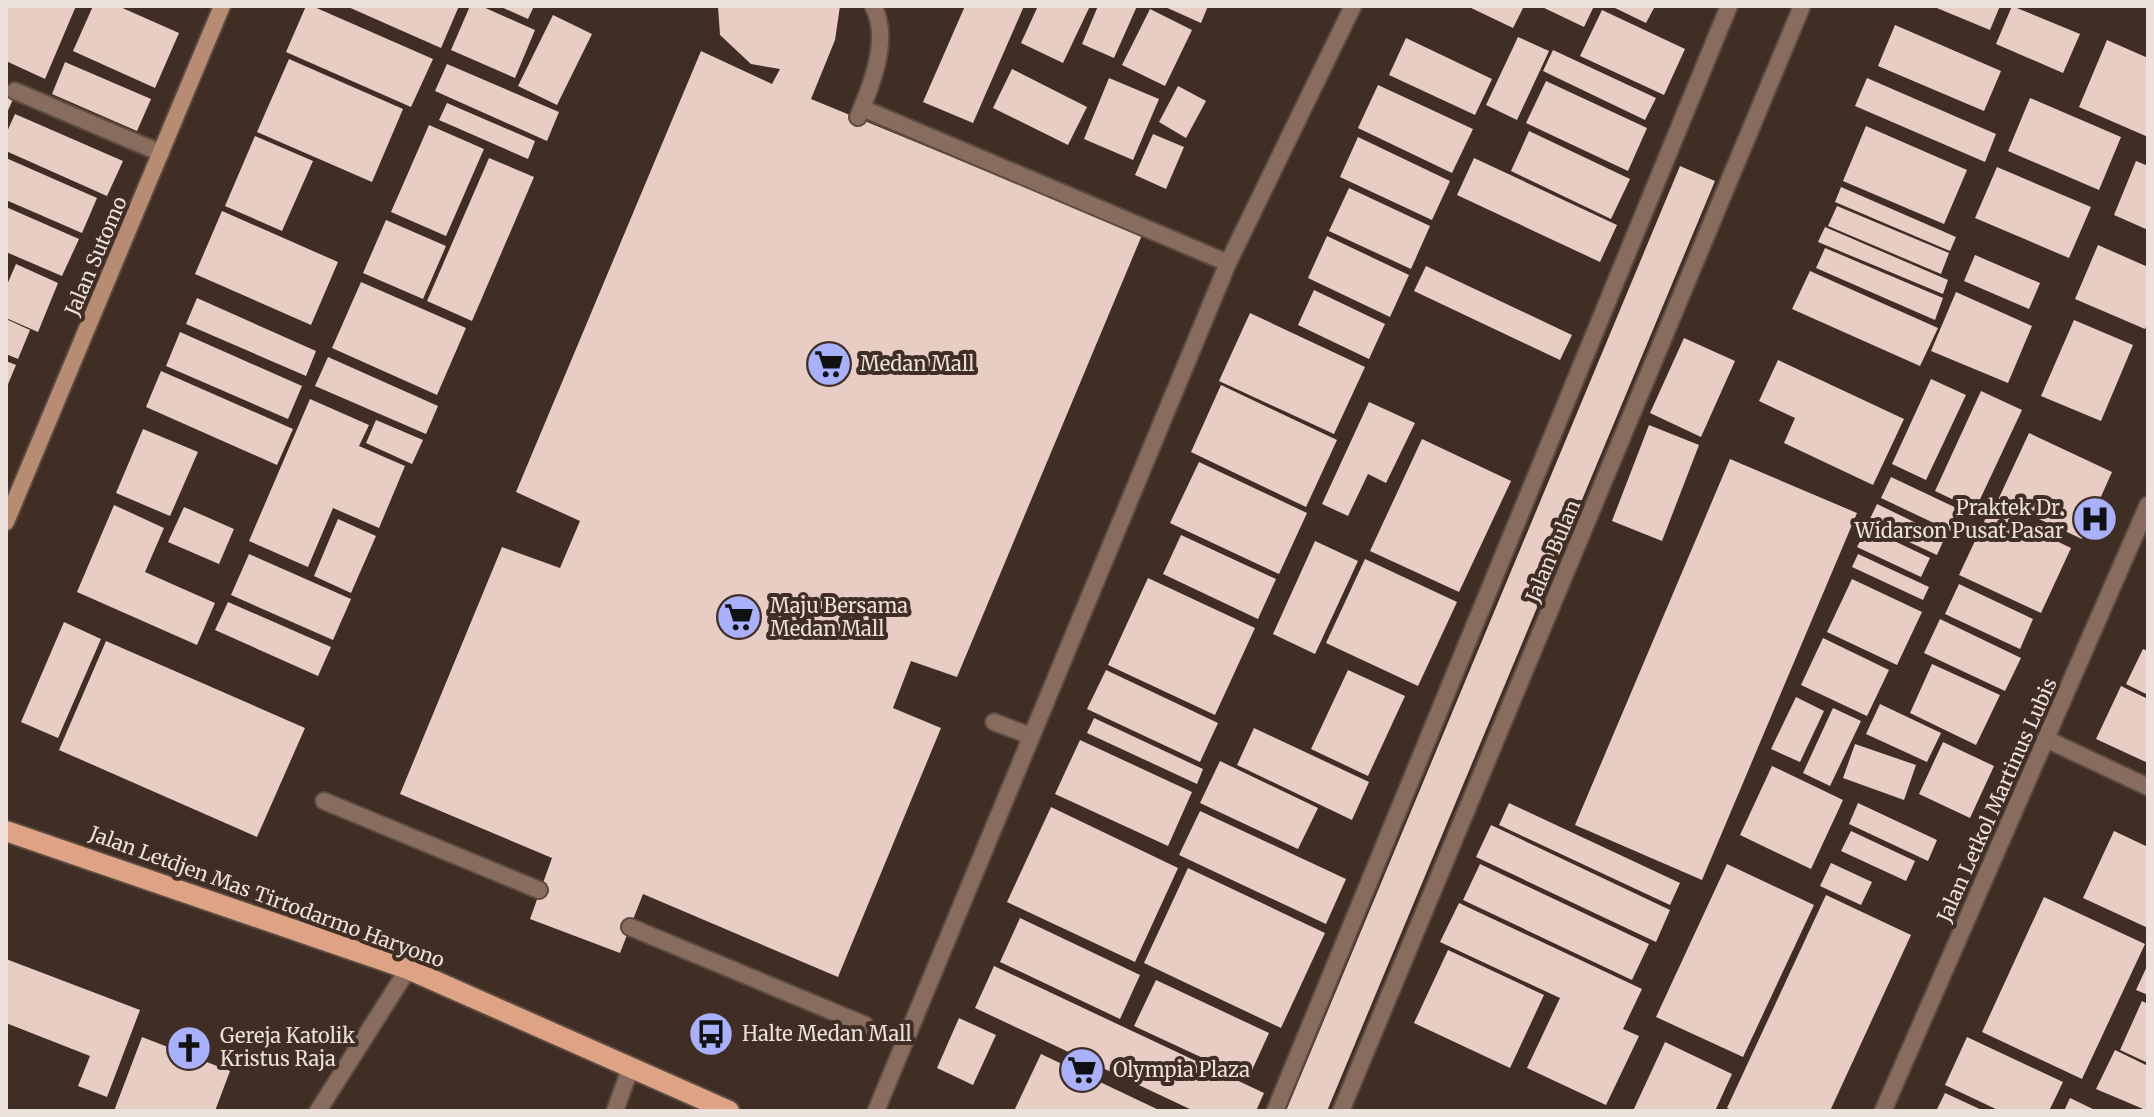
<svg xmlns="http://www.w3.org/2000/svg" width="2154" height="1117" font-family="Merriweather,serif">
<style>
.building{fill:#e7cdc4}
.lines{fill:none;stroke-linecap:round;stroke-linejoin:round}
.lane-casing{stroke:#5c4b41;stroke-width:20}
.street-casing{stroke:#5c4b41;stroke-width:20}
.secondary-casing{stroke:#5c4b41;stroke-width:20}
.primary-casing{stroke:#5c4b41;stroke-width:24}
.lane{stroke:#886c5d;stroke-width:16}
.street{stroke:#886c5d;stroke-width:16}
.secondary{stroke:#b88b73;stroke-width:16}
.primary{stroke:#dda384;stroke-width:20}
.labels{text-anchor:middle;stroke-width:8;stroke-linejoin:round;paint-order:stroke}
.street-label{font-size:20px;fill:#ede1db;stroke:#402e24}
.poi-label{font-size:20px;fill:#ede1db;stroke:#402e24;text-anchor:start}
</style>
<rect width="100%" height="100%" fill="#402e24"/>
<g class="building">
<path d="M6,6H76L45,79L6,61Z"/>
<path d="M93,6H118L179,33L155,88L73,51Z"/>
<path d="M306,6H312L433,59L411,107L286,52Z"/>
<path d="M346,6H459L441,48Z"/>
<path d="M470,6H481L535,30L515,78L451,50Z"/>
<path d="M499,6H534L528,19Z"/>
<path d="M718,6H840L835,40L811,99L1142,235L957,677L911,661L893,708L941,728L838,977L643,894L620,953L530,919L552,858L400,794L502,547L560,568L580,521L516,492L701,51L772,84L780,69L751,64L720,35Z"/>
<path d="M965,6H1024L973,123L923,102Z"/>
<path d="M1038,6H1090L1063,63L1021,43Z"/>
<path d="M1098,6H1137L1114,58L1082,44Z"/>
<path d="M1163,6H1208L1201,23Z"/>
<path d="M1467,6H1524L1513,28Z"/>
<path d="M1540,6H1594L1584,27Z"/>
<path d="M1611,6H1655L1646,23Z"/>
<path d="M1932,6H2000L1990,30Z"/>
<path d="M2012,6L2080,34L2063,73L1996,44Z"/>
<path d="M1150,9L1192,30L1165,86L1122,65Z"/>
<path d="M1602,10L1685,49L1664,95L1580,56Z"/>
<path d="M553,15L592,34L557,105L518,86Z"/>
<path d="M1895,25L2001,71L1984,111L1878,66Z"/>
<path d="M1518,37L1549,51L1517,120L1486,105Z"/>
<path d="M1406,38L1492,79L1475,115L1389,75Z"/>
<path d="M2107,40L2148,58V137L2079,107Z"/>
<path d="M1553,50L1656,98L1645,120L1543,71Z"/>
<path d="M289,59L403,109L372,182L257,132Z"/>
<path d="M65,62L151,99L137,131L52,94Z"/>
<path d="M447,64L559,112L547,141L435,91Z"/>
<path d="M1012,69L1087,107L1068,145L993,108Z"/>
<path d="M1109,78L1159,99L1133,160L1084,139Z"/>
<path d="M1867,78L1996,134L1985,162L1855,106Z"/>
<path d="M1546,81L1647,128L1628,171L1526,123Z"/>
<path d="M1378,85L1473,129L1452,173L1358,128Z"/>
<path d="M1178,86L1206,101L1186,138L1159,122Z"/>
<path d="M6,91L15,95L6,115Z"/>
<path d="M2030,98L2121,137L2099,190L2008,151Z"/>
<path d="M447,103L535,141L528,159L439,120Z"/>
<path d="M15,114L123,161L107,196L6,151V134Z"/>
<path d="M429,125L484,149L446,236L391,212Z"/>
<path d="M1866,126L1967,170L1944,224L1843,181Z"/>
<path d="M1529,131L1630,179L1611,219L1511,171Z"/>
<path d="M1153,134L1184,147L1166,189L1135,175Z"/>
<path d="M255,136L313,161L282,231L225,206Z"/>
<path d="M1358,137L1450,181L1432,220L1340,177Z"/>
<path d="M6,158L97,198L82,233L6,200Z"/>
<path d="M489,158L534,177L472,321L427,301Z"/>
<path d="M1474,158L1617,225L1600,262L1457,195Z"/>
<path d="M2136,161L2148,166V230L2114,215Z"/>
<path d="M1680,166L1715,181L1327,1111H1286Z"/>
<path d="M1997,167L2091,207L2069,258L1975,218Z"/>
<path d="M1841,187L1956,237L1950,251L1835,202Z"/>
<path d="M1349,188L1430,226L1411,269L1329,231Z"/>
<path d="M1837,206L1949,253L1941,274L1828,226Z"/>
<path d="M6,207L79,239L62,276L6,252Z"/>
<path d="M222,211L338,262L311,325L195,274Z"/>
<path d="M386,220L446,246L423,299L363,273Z"/>
<path d="M1825,227L1948,280L1943,294L1818,242Z"/>
<path d="M1327,236L1409,275L1390,317L1308,278Z"/>
<path d="M2098,245L2148,267V322L2145,329L2075,299Z"/>
<path d="M1825,248L1943,298L1935,320L1816,268Z"/>
<path d="M1975,255L2040,283L2029,309L1964,281Z"/>
<path d="M16,264L58,283L38,332L6,318V287Z"/>
<path d="M1426,266L1572,335L1560,360L1414,291Z"/>
<path d="M1810,271L1938,328L1920,366L1792,309Z"/>
<path d="M361,282L466,328L437,395L332,348Z"/>
<path d="M1314,290L1385,324L1369,359L1298,325Z"/>
<path d="M1956,292L2032,326L2008,383L1931,351Z"/>
<path d="M197,298L316,351L306,376L186,324Z"/>
<path d="M1250,313L1365,367L1334,434L1219,381Z"/>
<path d="M6,319L30,330L18,359L6,354Z"/>
<path d="M2074,320L2133,345L2101,421L2041,396Z"/>
<path d="M180,332L302,386L288,419L166,366Z"/>
<path d="M1684,338L1735,361L1701,437L1650,413Z"/>
<path d="M328,357L438,406L426,434L315,386Z"/>
<path d="M1778,360L1904,419L1873,485L1784,443L1795,418L1759,401Z"/>
<path d="M6,361L16,365L6,389Z"/>
<path d="M161,371L293,429L277,465L146,407Z"/>
<path d="M1931,379L1966,395L1926,480L1892,464Z"/>
<path d="M1221,385L1337,440L1306,507L1191,452Z"/>
<path d="M1981,391L2022,410L1975,510L1935,491Z"/>
<path d="M310,399L369,425L359,446L405,466L379,528L333,508L308,567L249,541Z"/>
<path d="M1369,402L1415,423L1386,483L1368,474L1348,516L1322,504Z"/>
<path d="M376,420L423,440L412,464L366,443Z"/>
<path d="M1649,425L1699,445L1662,541L1612,521Z"/>
<path d="M143,429L198,452L170,516L116,493Z"/>
<path d="M2029,433L2112,472L2082,539L1998,500Z"/>
<path d="M1422,439L1511,481L1459,592L1370,551Z"/>
<path d="M1730,459L1857,513L1702,880L1575,825Z"/>
<path d="M1199,462L1307,513L1279,574L1170,523Z"/>
<path d="M1891,477L1967,513L1957,534L1881,498Z"/>
<path d="M1877,504L1945,537L1937,555L1868,523Z"/>
<path d="M114,505L164,528L145,572L215,603L197,645L77,592Z"/>
<path d="M184,507L234,529L219,564L168,542Z"/>
<path d="M1990,509L2071,548L2041,613L1959,575Z"/>
<path d="M338,519L376,536L351,593L314,576Z"/>
<path d="M1867,528L1930,558L1921,577L1857,547Z"/>
<path d="M1181,535L1276,579L1258,619L1163,574Z"/>
<path d="M1315,541L1358,561L1315,654L1273,634Z"/>
<path d="M249,554L351,599L333,640L231,595Z"/>
<path d="M1858,554L1929,587L1923,600L1852,567Z"/>
<path d="M1365,559L1457,602L1418,686L1326,643Z"/>
<path d="M1148,578L1255,628L1215,715L1108,665Z"/>
<path d="M1852,579L1922,612L1897,665L1827,632Z"/>
<path d="M1959,584L2033,619L2020,649L1945,614Z"/>
<path d="M228,602L331,647L318,676L215,630Z"/>
<path d="M1940,619L2021,658L2005,691L1924,653Z"/>
<path d="M64,622L101,639L58,738L21,722Z"/>
<path d="M1823,638L1889,670L1867,716L1801,685Z"/>
<path d="M106,641L305,728L257,837L59,750Z"/>
<path d="M2143,649L2148,651V695L2126,684Z"/>
<path d="M1932,664L2000,695L1976,745L1910,713Z"/>
<path d="M1106,670L1218,723L1200,762L1087,709Z"/>
<path d="M1348,670L1405,696L1368,776L1311,749Z"/>
<path d="M2121,686L2148,699V763L2096,739Z"/>
<path d="M1796,697L1824,711L1800,762L1771,749Z"/>
<path d="M1880,704L1941,733L1927,762L1866,734Z"/>
<path d="M1833,708L1861,721L1830,786L1803,773Z"/>
<path d="M1094,718L1203,769L1197,784L1087,733Z"/>
<path d="M1254,728L1369,782L1352,820L1237,765Z"/>
<path d="M1080,740L1192,792L1168,846L1055,794Z"/>
<path d="M1943,742L1994,766L1970,818L1919,794Z"/>
<path d="M1855,744L1916,765L1904,800L1843,778Z"/>
<path d="M1220,761L1318,808L1298,849L1200,803Z"/>
<path d="M1772,766L1843,800L1811,869L1740,835Z"/>
<path d="M1509,803L1680,883L1670,905L1499,825Z"/>
<path d="M1858,803L1937,840L1928,861L1849,824Z"/>
<path d="M1051,807L1178,868L1135,962L1007,902Z"/>
<path d="M1200,811L1346,879L1326,924L1179,855Z"/>
<path d="M1491,825L1670,910L1656,942L1476,857Z"/>
<path d="M1851,831L1915,861L1906,881L1841,851Z"/>
<path d="M2114,831L2148,847V928L2083,898Z"/>
<path d="M1831,863L1872,882L1861,905L1820,886Z"/>
<path d="M1480,864L1649,944L1632,980L1463,900Z"/>
<path d="M1727,864L1814,905L1743,1057L1656,1017Z"/>
<path d="M1188,868L1325,933L1281,1028L1144,963Z"/>
<path d="M1826,895L1911,935L1830,1111H1734L1727,1108Z"/>
<path d="M2044,897L2145,944L2082,1079L1982,1032Z"/>
<path d="M1459,903L1642,989L1623,1029L1639,1036L1606,1105L1527,1068L1560,998L1440,942Z"/>
<path d="M1020,918L1140,975L1120,1019L1000,962Z"/>
<path d="M1448,950L1544,995L1510,1068L1414,1023Z"/>
<path d="M6,959L140,1010L107,1097L78,1086L90,1056L6,1023Z"/>
<path d="M2148,964V995L2136,990Z"/>
<path d="M994,966L1264,1093L1256,1111H1194L975,1008Z"/>
<path d="M1156,980L1269,1033L1248,1079L1134,1026Z"/>
<path d="M2142,1001L2148,1004V1063L2120,1050Z"/>
<path d="M959,1018L996,1035L973,1085L937,1068Z"/>
<path d="M142,1037L230,1071L215,1111H114Z"/>
<path d="M1967,1037L2063,1082L2049,1111H2000L1945,1085Z"/>
<path d="M1665,1042L1732,1074L1715,1111H1633Z"/>
<path d="M2115,1050L2148,1066V1111L2096,1089Z"/>
<path d="M1041,1054L1161,1111H1014Z"/>
<path d="M1945,1093L1984,1111H1936Z"/>
<path d="M2070,1098L2097,1111H2064Z"/>
</g>
<g class="lines">
<g class="lane-casing">
<g id="lane">
<path d="M862,108L1228,263"/>
<path d="M858,117C871,87 891,38 873,6"/>
<path d="M994,722L1031,736"/>
<path d="M324,801L539,890"/>
<path d="M630,927L865,1025"/>
<path d="M876,1111L1228,263L1353,6"/>
</g>
</g>
<g class="street-casing">
<g id="street">
<path d="M15,91L161,153"/>
<path d="M2046,739L2148,787"/>
<path d="M318,1111L408,969"/>
<path d="M615,1111L630,1069"/>
<path d="M1275,1111L1729,6"/>
<path d="M1341,1111L1802,6"/>
<path d="M1883,1111L2148,505"/>
</g>
</g>
<g class="secondary-casing">
<path id="secondary" d="M6,522L222,6"/>
</g>
<g class="primary-casing">
<path id="primary" d="M6,831L408,969L729,1111"/>
</g>
<use href="#lane" class="lane"/>
<use href="#street" class="street"/>
<use href="#secondary" class="secondary"/>
<use href="#primary" class="primary"/>
</g>
<defs>
<g id="supermarket-disc" transform="scale(2.3)"><circle r="9.5" fill="#a9b0fc" stroke="#402e24"/><path d="M-6-5.5h2.5l.6 2H6L4.5 2H-2.5L-4.4-4H-6ZM-1.5 3.2a1.3 1.3 0 1 0 .1 0ZM3 3.2a1.3 1.3 0 1 0 .1 0Z" fill="#111"/></g>
<g id="hospital-disc" transform="scale(2.3)"><circle r="9.5" fill="#a9b0fc" stroke="#402e24"/><path d="M-5-5h3v3.5h4V-5h3V5h-3V1.5h-4V5h-3Z" fill="#111"/></g>
<g id="bus-disc" transform="scale(2.3)"><circle r="9.5" fill="#a9b0fc" stroke="#402e24"/><path d="M-5-6H5V4H4V6H2V4H-2V6H-4V4H-5ZM-3.5-4V0h7V-4ZM-3.5 1.2v1.5H-2V1.2ZM2 1.2v1.5H3.5V1.2Z" fill="#111"/></g>
<g id="church-disc" transform="scale(2.3)"><circle r="9.5" fill="#a9b0fc" stroke="#402e24"/><path d="M-1.2-6h2.4v3.5h3.3v2.4h-3.3V6h-2.4V-.1h-3.3v-2.4h3.3Z" fill="#111"/></g>
</defs>
<g fill-rule="evenodd">
<use href="#supermarket-disc" x="829" y="364"/>
<use href="#hospital-disc" x="2095" y="519"/>
<use href="#supermarket-disc" x="739" y="617"/>
<use href="#bus-disc" x="711" y="1034"/>
<use href="#church-disc" x="189" y="1048"/>
<use href="#supermarket-disc" x="1082" y="1070"/>
</g>
<g class="labels">
<g class="street-label">
<text transform="translate(96 256) rotate(-67)" y="7">Jalan Sutomo</text>
<text transform="translate(1553 551) rotate(-67)" y="7">Jalan Bulan</text>
<text transform="translate(1997 800) rotate(-66)" y="7">Jalan Letkol Martinus Lubis</text>
<text transform="translate(267 897) rotate(20)" y="7">Jalan Letdjen Mas Tirtodarmo Haryono</text>
</g>
<g class="poi-label">
<text x="860" y="371">Medan Mall</text>
<text x="2064" y="515" text-anchor="end">Praktek Dr.<tspan x="2064" dy="23">Widarson Pusat Pasar</tspan></text>
<text x="770" y="613">Maju Bersama<tspan x="770" dy="23">Medan Mall</tspan></text>
<text x="742" y="1041">Halte Medan Mall</text>
<text x="220" y="1043">Gereja Katolik<tspan x="220" dy="23">Kristus Raja</tspan></text>
<text x="1113" y="1077">Olympia Plaza</text>
</g>
</g>
<rect width="2154" height="1117" fill="none" stroke="#ede1db" stroke-width="16"/>
</svg>
